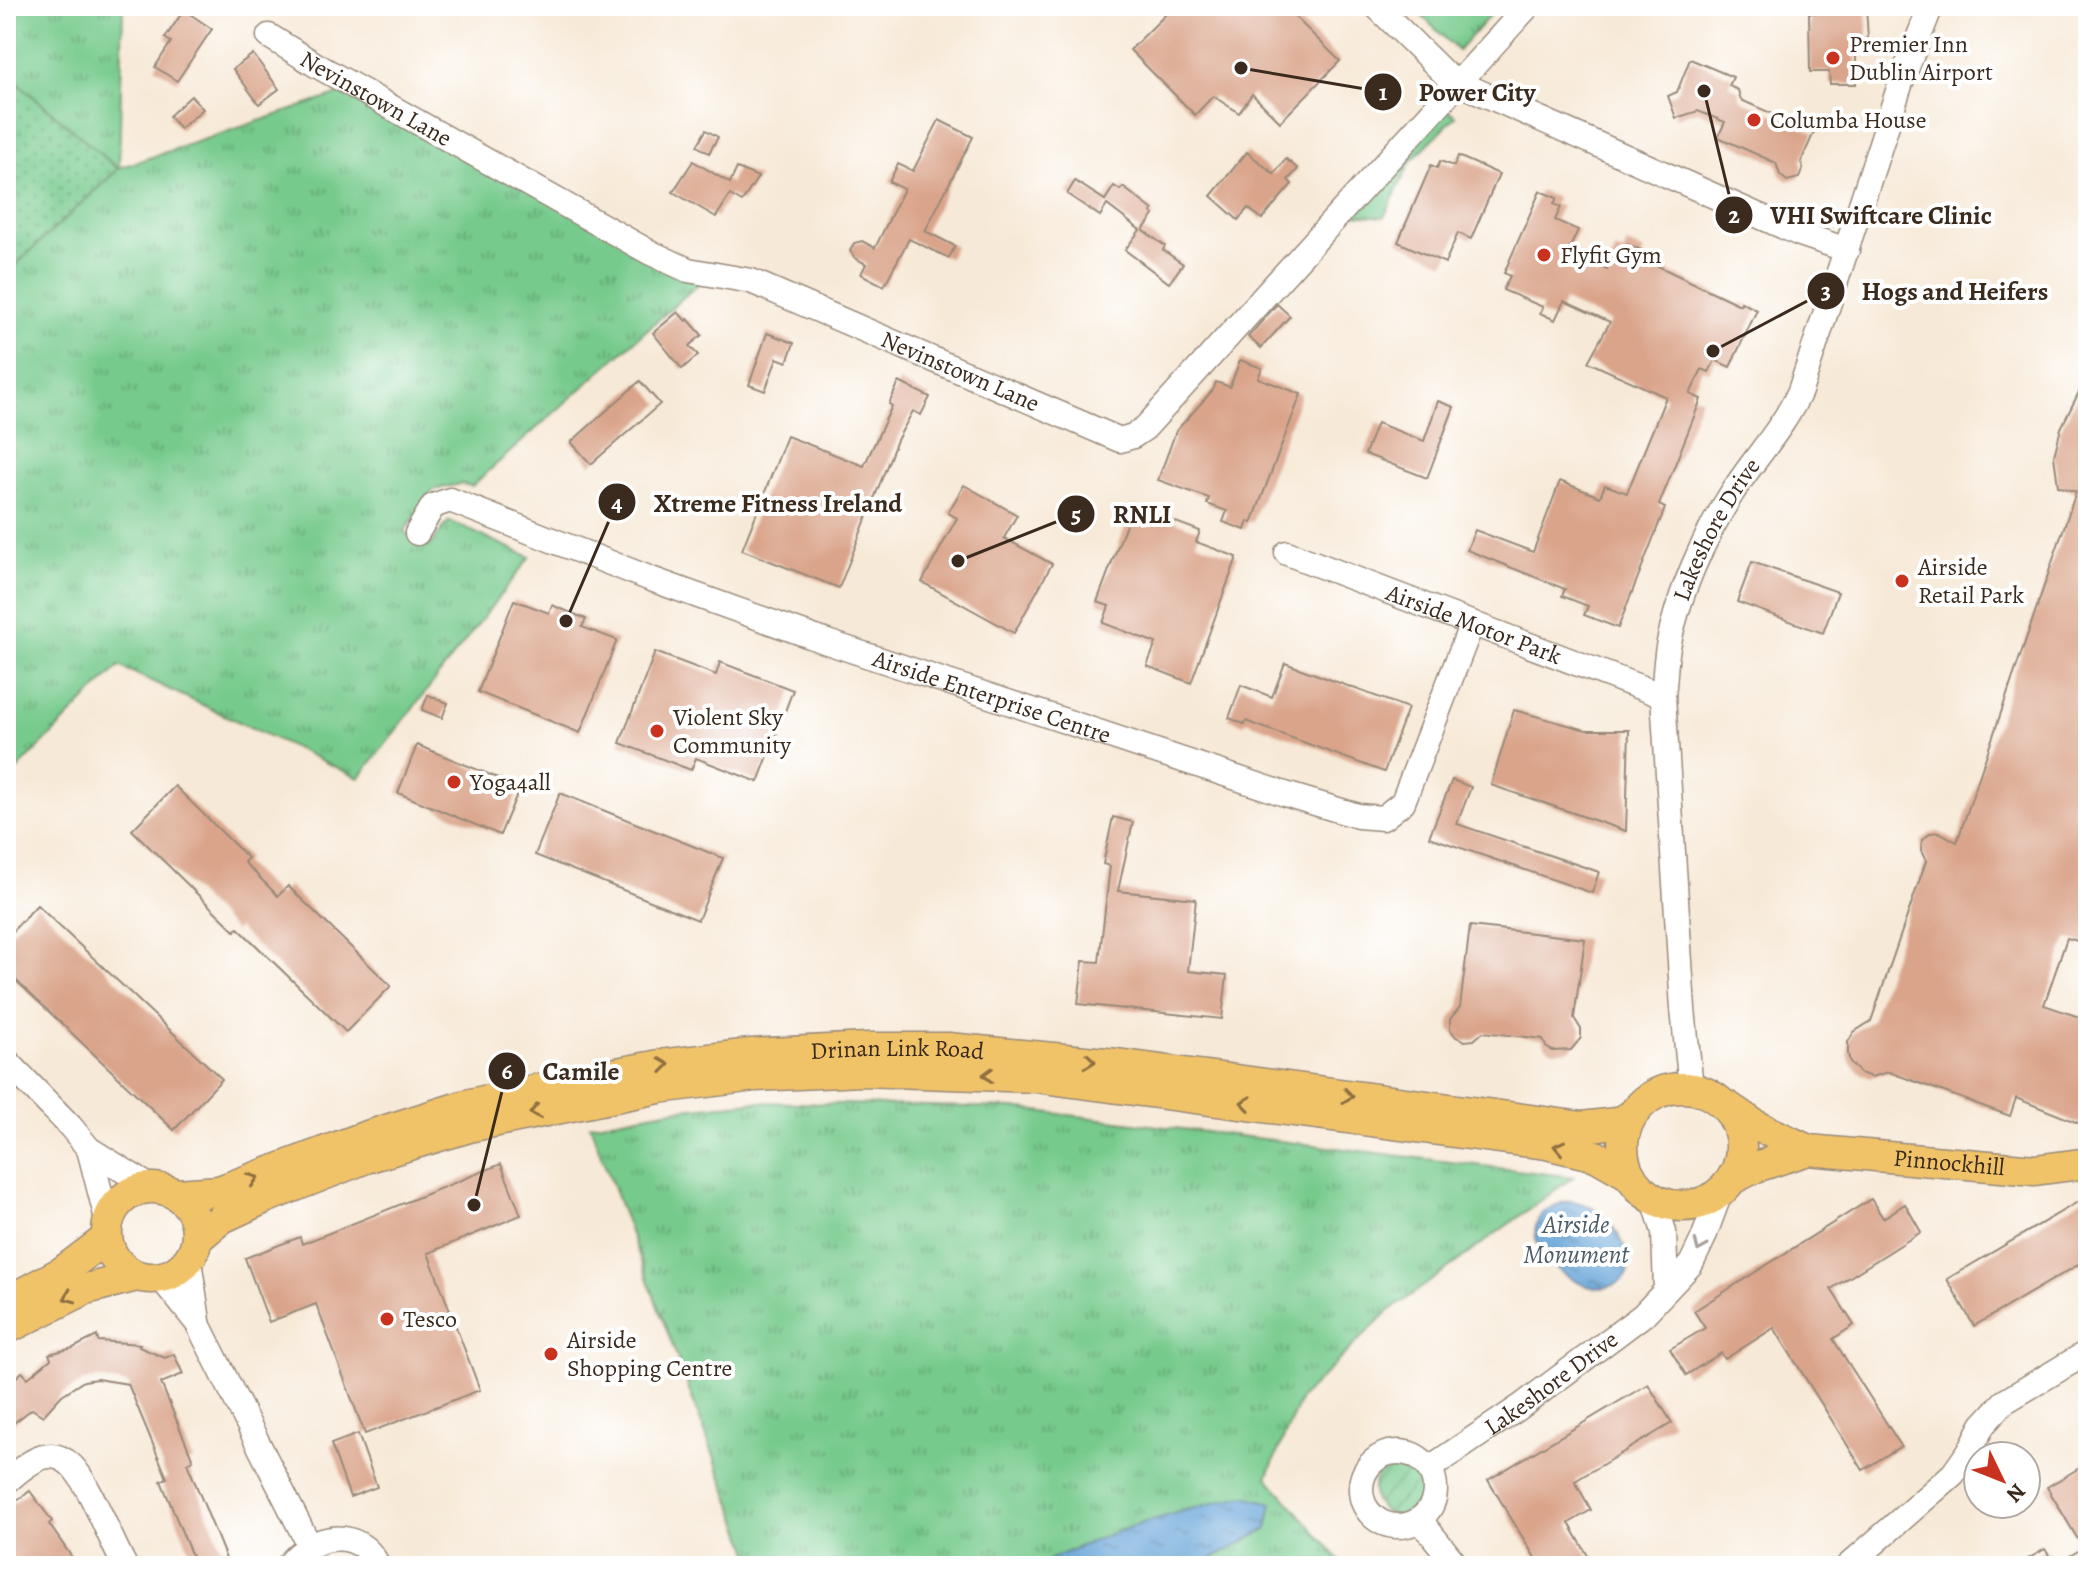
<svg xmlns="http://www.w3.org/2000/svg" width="2094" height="1572" font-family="Alegreya,serif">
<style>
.grass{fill:url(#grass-tufts);stroke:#587a55;stroke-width:2}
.park{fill:url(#park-dots);stroke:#587a55;stroke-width:2}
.garden{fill:url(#garden-furrows);stroke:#587a55;stroke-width:2}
.water{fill:url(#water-ripples);stroke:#50677b;stroke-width:2}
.building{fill:#daa48a}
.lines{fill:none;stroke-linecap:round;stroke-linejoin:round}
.minor-casing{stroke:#998a7a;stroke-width:27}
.major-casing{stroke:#998a7a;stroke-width:33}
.minor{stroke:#fff;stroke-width:24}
.major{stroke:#f1c369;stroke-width:30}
.oneway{stroke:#8d6f40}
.oneway2{stroke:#a79f9a}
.poi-dot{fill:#c8321e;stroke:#fff;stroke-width:3}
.labels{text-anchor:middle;stroke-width:8;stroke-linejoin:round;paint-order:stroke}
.poi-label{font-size:24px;fill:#3b2a1e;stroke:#fff;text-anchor:start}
.street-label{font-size:24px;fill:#3b2a1e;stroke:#fff}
.water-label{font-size:26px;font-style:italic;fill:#4c5b68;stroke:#fff}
.leader{fill:none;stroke:#3b2a1e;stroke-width:3}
.callout-dot{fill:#3b2a1e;stroke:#fff;stroke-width:3}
.mark-label{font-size:24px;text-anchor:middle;font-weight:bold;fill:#fff}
.callout-label{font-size:26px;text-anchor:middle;font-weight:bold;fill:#3b2a1e;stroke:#fff;stroke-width:8;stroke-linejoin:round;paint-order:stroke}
</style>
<defs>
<pattern id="grass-tufts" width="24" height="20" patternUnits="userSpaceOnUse" patternTransform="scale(2)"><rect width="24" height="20" fill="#76ca8c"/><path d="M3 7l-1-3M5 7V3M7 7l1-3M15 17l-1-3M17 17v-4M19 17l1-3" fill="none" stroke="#62a472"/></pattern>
<pattern id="park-dots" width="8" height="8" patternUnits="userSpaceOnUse" patternTransform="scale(2)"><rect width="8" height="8" fill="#76ca8c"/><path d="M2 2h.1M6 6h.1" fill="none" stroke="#62a472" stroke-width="1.8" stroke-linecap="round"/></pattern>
<pattern id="garden-furrows" width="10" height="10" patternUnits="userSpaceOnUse" patternTransform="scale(2)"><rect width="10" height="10" fill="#76ca8c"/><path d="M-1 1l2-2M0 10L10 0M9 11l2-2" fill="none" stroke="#62a472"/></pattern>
<pattern id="water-ripples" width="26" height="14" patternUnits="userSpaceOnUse" patternTransform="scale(2)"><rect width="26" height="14" fill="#66a4d8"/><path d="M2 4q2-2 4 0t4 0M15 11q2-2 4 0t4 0" fill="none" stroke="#5586af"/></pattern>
</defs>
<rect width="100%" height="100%" fill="#fff"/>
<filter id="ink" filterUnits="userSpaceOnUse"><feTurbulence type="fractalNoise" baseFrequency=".0125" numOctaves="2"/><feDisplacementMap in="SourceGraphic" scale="16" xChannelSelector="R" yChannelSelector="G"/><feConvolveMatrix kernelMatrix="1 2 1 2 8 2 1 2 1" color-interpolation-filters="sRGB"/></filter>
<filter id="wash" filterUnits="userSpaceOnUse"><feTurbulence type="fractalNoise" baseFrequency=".006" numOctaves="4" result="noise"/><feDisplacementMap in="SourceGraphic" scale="32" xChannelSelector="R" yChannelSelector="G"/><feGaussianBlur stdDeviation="1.8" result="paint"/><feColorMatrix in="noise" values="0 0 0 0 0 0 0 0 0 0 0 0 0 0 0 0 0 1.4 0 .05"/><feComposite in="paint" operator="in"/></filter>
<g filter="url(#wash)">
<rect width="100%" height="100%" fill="#f7e9d7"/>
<g class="grass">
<path d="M6,6H123L119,168L357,88L696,271L698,284L472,486L460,484L433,490L404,532L429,546L449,521L530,557L359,778L119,666L6,781V274L118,169L6,73Z"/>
<path d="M1412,6H1498L1458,51Z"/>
<path d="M1445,108L1456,116L1411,161L1384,217L1351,214Z"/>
<path d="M754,1102L1012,1108L1573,1177L1384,1315L1300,1399L1267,1477L1345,1566H755L590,1125L672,1110Z"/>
</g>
<path class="park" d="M6,73L118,169L6,274Z"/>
<circle class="garden" cx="1398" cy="1490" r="25"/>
<g class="water">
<path d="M1569,1201C1579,1202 1589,1205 1597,1211C1619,1226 1650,1279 1607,1287C1568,1296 1491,1220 1569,1201Z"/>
<path d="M1245,1496L1272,1503L1267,1529L1198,1566H1037C1103,1533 1173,1511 1245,1496Z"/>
</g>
<g id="blocks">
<g class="building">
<path d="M1174,6H1284L1340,61L1280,122L1252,94L1239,113L1213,96L1195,115L1130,50Z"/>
<path d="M1828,6H1866L1868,39L1856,40V84H1830L1829,72H1810L1809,13L1828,12Z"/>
<path d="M184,10L212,29L177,81L155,67L171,42L165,38Z"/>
<path d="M253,54L279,89L259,104L233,69Z"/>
<path d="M1690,59L1733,77L1729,86L1738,90L1741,100L1814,132L1801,162L1803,168L1799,178L1787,181L1780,175L1776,163L1718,137L1725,122L1698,111L1676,118L1668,96L1677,92Z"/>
<path d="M191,96L203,109L180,129L169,116Z"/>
<path d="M939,120L973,137L925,231L955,246L949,258L909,239L884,286L861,274L866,264L855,258L850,251L854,243L862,241L875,248L904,189L889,182L898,164L913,171Z"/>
<path d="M706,130L718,137L709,153L697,146Z"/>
<path d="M1247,152L1274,174L1286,159L1298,169L1288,180L1292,184L1262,219L1248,208L1238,220L1211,196Z"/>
<path d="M1458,156L1499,174L1471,239L1458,233L1445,263L1398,242L1431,165L1437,168L1440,161L1454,166Z"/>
<path d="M693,161L730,183L737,168L758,177L742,202L730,195L716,217L673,192Z"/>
<path d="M1075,181L1105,200L1114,186L1120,190L1123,187L1153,210L1151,212L1154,215L1143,230L1165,246L1163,250L1183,264L1169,283L1125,250L1140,230L1107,205L1100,216L1067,194Z"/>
<path d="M1540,191L1557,198L1554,204L1561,207L1555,220L1578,230L1568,252L1607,269L1616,250L1623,253L1627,244L1644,251L1641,258L1740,305L1741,302L1757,310L1730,367L1715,360L1709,372L1702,369L1690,394L1701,399L1659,505L1665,508L1618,628L1584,615L1588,606L1562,596L1565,589L1467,550L1475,530L1533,552L1560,481L1600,497L1605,485L1627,493L1666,397L1588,362L1610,322L1564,301L1555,320L1540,313L1543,307L1503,290L1510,276L1504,273Z"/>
<path d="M1277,304L1290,316L1261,348L1248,337Z"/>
<path d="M678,312L686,321L688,319L702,335L689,346L698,355L682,369L653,333Z"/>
<path d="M767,333L794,343L787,362L777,358L765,391L749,385Z"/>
<path d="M1240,360L1262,368L1258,378L1301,394L1252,523L1248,521L1245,530L1223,522L1227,511L1207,504L1209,498L1158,480L1176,431L1213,390L1216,382L1230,387Z"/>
<path d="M2088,374V944L2067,938L2044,1005L2088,1020V1127L2016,1098L2010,1116L1889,1072L1871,1077L1860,1073L1850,1062L1848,1054V1042L1854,1032L1871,1021L1926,861L1921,851L1922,840L1931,833L1939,832L1957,842L2076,492L2058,486L2054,456L2061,428Z"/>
<path d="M640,381L660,404L591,464L571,442Z"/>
<path d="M899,382L930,397L921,415L913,411L897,440L839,588L742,550L787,436L864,466L892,406L889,404Z"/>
<path d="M1438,401L1454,407L1427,478L1365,454L1377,423L1424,441Z"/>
<path d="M964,485L1017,515L1004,538L1052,564L1014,633L922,582L957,518L948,513Z"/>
<path d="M1133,506L1200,531L1196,542L1237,557L1191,683L1147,666L1156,643L1103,623L1109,606L1097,602Z"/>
<path d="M1752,562L1838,592L1823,633L1737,602Z"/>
<path d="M514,600L549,613L552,605L586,619L582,627L617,640L580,733L478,692Z"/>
<path d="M655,652L716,675L720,662L793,690L758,782L696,758L691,770L620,743Z"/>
<path d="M1285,663L1408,708L1384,772L1246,721L1244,724L1229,718L1241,685L1272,697Z"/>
<path d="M428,695L448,703L442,718L422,710Z"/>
<path d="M1514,710L1586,730H1629L1626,831L1491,785Z"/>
<path d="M417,745L520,787L500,835L398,793Z"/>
<path d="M1452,780L1471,787L1457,824L1599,872L1592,893L1429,837Z"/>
<path d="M175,786L248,858L244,862L278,896L288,886L391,986L346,1032L238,928L235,931L132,830Z"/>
<path d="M560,793L723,858L698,920L535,855Z"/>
<path d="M1113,817L1133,822L1118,891L1196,899L1188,971L1227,975L1222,1019L1078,1004L1083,961L1099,962L1110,866L1103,864Z"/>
<path d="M37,905L222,1079L174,1130L6,971V938Z"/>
<path d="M1470,926L1585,939L1574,1018L1581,1029V1038L1571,1050L1553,1051L1546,1047L1543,1039L1483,1032L1474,1040L1465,1041L1456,1037L1450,1029V1019L1460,1007Z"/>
<path d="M501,1164L521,1215L428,1253L480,1390L365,1434L316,1304L269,1322L245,1258L300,1237L302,1244Z"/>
<path d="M2088,1196V1259L1974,1326L1947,1279Z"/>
<path d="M1871,1199L1883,1218L1905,1204L1921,1232L1831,1289L1854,1325L1833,1339L1901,1446L1863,1470L1774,1328L1725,1359L1721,1353L1686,1375L1670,1349L1705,1328L1694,1311Z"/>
<path d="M97,1336L98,1341L140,1344L139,1347L165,1358L174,1354L183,1374L161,1383L193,1460L187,1463L229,1566H196L161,1481L167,1478L128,1384L97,1379L84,1381L62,1395L43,1416L32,1409L6,1429V1386L22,1372L28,1378L51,1359L49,1354L73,1348Z"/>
<path d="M1648,1384L1672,1423L1575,1481L1591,1510L1569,1523L1594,1566H1540L1488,1480Z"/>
<path d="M358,1434L377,1487L350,1497L331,1444Z"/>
<path d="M2088,1463V1566H2016L2045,1549L2055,1565L2083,1548L2047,1487Z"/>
<path d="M30,1491L52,1521L49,1524L78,1566H6V1508Z"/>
</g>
</g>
</g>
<g filter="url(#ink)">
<use href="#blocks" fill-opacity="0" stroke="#998a7a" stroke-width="2"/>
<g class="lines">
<g class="minor-casing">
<g id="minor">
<path d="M1376,6L1445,74L1459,83L1800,234L1847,250"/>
<path id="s1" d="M269,36L316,65L649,252L688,270L751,281L1120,440L1133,436L1145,428L1528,6"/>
<path id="s2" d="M417,533L433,506L450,500L651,579L824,641L1285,794L1358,816L1383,818L1403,802L1472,623"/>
<path id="s3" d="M1287,553L1663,696"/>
<path d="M6,1060L70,1126L89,1149L150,1187"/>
<path id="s4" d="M1691,1088L1683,1009L1663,696C1665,680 1665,663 1668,647C1678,594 1703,539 1732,493C1754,458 1783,429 1800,391L1901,82L1931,6"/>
<path d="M89,1149L108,1223"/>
<path d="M1654,1199L1664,1232L1666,1290"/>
<path d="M189,1260L198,1321"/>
<path d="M161,1278L198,1324L309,1545"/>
<circle cx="1398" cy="1489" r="37"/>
<path id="s5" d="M1430,1468L1520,1407L1643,1315L1691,1264L1703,1239L1720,1193"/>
<path d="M6,1482C17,1473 29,1461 43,1457C54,1454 64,1458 72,1466C89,1483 111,1541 125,1566"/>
<path d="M1420,1520L1457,1566"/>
<path d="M288,1566C311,1534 359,1525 378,1566"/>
<path d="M1848,1566L1953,1474L1970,1450L1983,1425L2004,1402L2088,1352"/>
</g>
</g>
<g class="major-casing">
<g id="major">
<circle cx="1682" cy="1147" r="59"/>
<path id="s6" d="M1727,1106L1755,1125L1808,1150L2035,1170L2088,1163"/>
<path d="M1732,1179L1756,1167L1808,1150"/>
<circle cx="152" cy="1233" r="45"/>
<path id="s7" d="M177,1194L219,1191L364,1137L466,1105L574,1081L660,1065L751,1054L867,1048H948L1117,1064L1582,1127L1616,1123L1631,1116"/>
<path d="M198,1238L222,1218L265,1198L366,1158L473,1126L659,1088L755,1076L862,1071L1035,1077L1546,1144L1596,1156L1631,1176"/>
<path d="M6,1302L62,1272L107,1238"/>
<path d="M6,1329L86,1289L137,1276"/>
</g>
</g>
<use href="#minor" class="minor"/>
<use href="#major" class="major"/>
</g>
<defs><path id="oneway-chevron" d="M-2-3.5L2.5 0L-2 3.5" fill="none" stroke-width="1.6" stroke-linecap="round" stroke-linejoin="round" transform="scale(2)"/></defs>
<g class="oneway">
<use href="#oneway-chevron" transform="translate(1090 1061) rotate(6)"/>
<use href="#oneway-chevron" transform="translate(664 1065) rotate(-8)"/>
<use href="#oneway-chevron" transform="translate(988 1075) rotate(-178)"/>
<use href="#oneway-chevron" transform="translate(1348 1096) rotate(8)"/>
<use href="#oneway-chevron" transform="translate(1246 1103) rotate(-172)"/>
<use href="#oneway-chevron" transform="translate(535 1112) rotate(168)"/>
<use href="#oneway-chevron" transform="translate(1559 1147) rotate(-167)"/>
<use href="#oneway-chevron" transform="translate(253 1179) rotate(-19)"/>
<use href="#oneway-chevron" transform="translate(69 1297) rotate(156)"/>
</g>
<use class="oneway2" href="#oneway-chevron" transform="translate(1700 1246) rotate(114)"/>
</g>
<g class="poi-dot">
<circle cx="1833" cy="58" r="8"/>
<circle cx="1754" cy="120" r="8"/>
<circle cx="1544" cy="255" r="8"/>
<circle cx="1902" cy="581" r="8"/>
<circle cx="657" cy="731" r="8"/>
<circle cx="454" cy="782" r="8"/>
<circle cx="387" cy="1319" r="8"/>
<circle cx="551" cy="1354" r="8"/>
</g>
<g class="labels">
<g class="poi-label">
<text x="1849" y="52">Premier Inn<tspan x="1849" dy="28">Dublin Airport</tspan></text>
<text x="1770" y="128">Columba House</text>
<text x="1560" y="263">Flyfit Gym</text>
<text x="1918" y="575">Airside<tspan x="1918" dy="28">Retail Park</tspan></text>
<text x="673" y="725">Violent Sky<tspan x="673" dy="28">Community</tspan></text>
<text x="470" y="790">Yoga4all</text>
<text x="403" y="1327">Tesco</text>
<text x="567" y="1348">Airside<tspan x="567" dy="28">Shopping Centre</tspan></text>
</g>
<g class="street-label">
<text dy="8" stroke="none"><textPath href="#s1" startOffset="124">Nevinstown Lane</textPath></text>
<text dy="8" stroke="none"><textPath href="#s1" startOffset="772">Nevinstown Lane</textPath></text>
<text dy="8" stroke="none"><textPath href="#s4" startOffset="570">Lakeshore Drive</textPath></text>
<text dy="8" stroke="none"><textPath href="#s3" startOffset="200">Airside Motor Park</textPath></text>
<text dy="8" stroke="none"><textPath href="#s2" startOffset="626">Airside Enterprise Centre</textPath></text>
<text dy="8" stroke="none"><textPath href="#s7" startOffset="740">Drinan Link Road</textPath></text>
<text dy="8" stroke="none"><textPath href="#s6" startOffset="234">Pinnockhill</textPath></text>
<text dy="8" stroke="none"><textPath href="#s5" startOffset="148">Lakeshore Drive</textPath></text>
</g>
<g class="water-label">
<text x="1576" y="1233">Airside<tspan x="1576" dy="30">Monument</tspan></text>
</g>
</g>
<path class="leader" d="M1241 68L1383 92M1704 91L1734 215M1713 351L1826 291M566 621L617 502M958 561L1076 514M474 1205L507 1071"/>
<g class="callout-dot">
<circle cx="1241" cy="68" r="8"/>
<circle cx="1704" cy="91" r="8"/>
<circle cx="1713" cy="351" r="8"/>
<circle cx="566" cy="621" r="8"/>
<circle cx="958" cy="561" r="8"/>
<circle cx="474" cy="1205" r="8"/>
<circle cx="1383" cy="92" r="20"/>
<circle cx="1734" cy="215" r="20"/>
<circle cx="1826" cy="291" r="20"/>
<circle cx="617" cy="502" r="20"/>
<circle cx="1076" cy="514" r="20"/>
<circle cx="507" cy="1071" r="20"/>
</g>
<g class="mark-label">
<text x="1383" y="100">1</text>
<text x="1734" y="223">2</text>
<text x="1826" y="299">3</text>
<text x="617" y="511">4</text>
<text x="1076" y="522">5</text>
<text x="507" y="1079">6</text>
</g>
<g class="callout-label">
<text x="1477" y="101">Power City</text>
<text x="1881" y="224">VHI Swiftcare Clinic</text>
<text x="1955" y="300">Hogs and Heifers</text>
<text x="778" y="512">Xtreme Fitness Ireland</text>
<text x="1142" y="523">RNLI</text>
<text x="581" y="1080">Camile</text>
</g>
<rect width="2094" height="1572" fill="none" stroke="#fff" stroke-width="32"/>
<g transform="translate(2002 1480) rotate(133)"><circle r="38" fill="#ffffff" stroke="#b1aaa5" stroke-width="2"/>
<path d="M0-6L14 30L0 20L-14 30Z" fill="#c8321e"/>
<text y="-12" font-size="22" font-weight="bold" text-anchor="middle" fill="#3b2a1e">N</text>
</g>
</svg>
